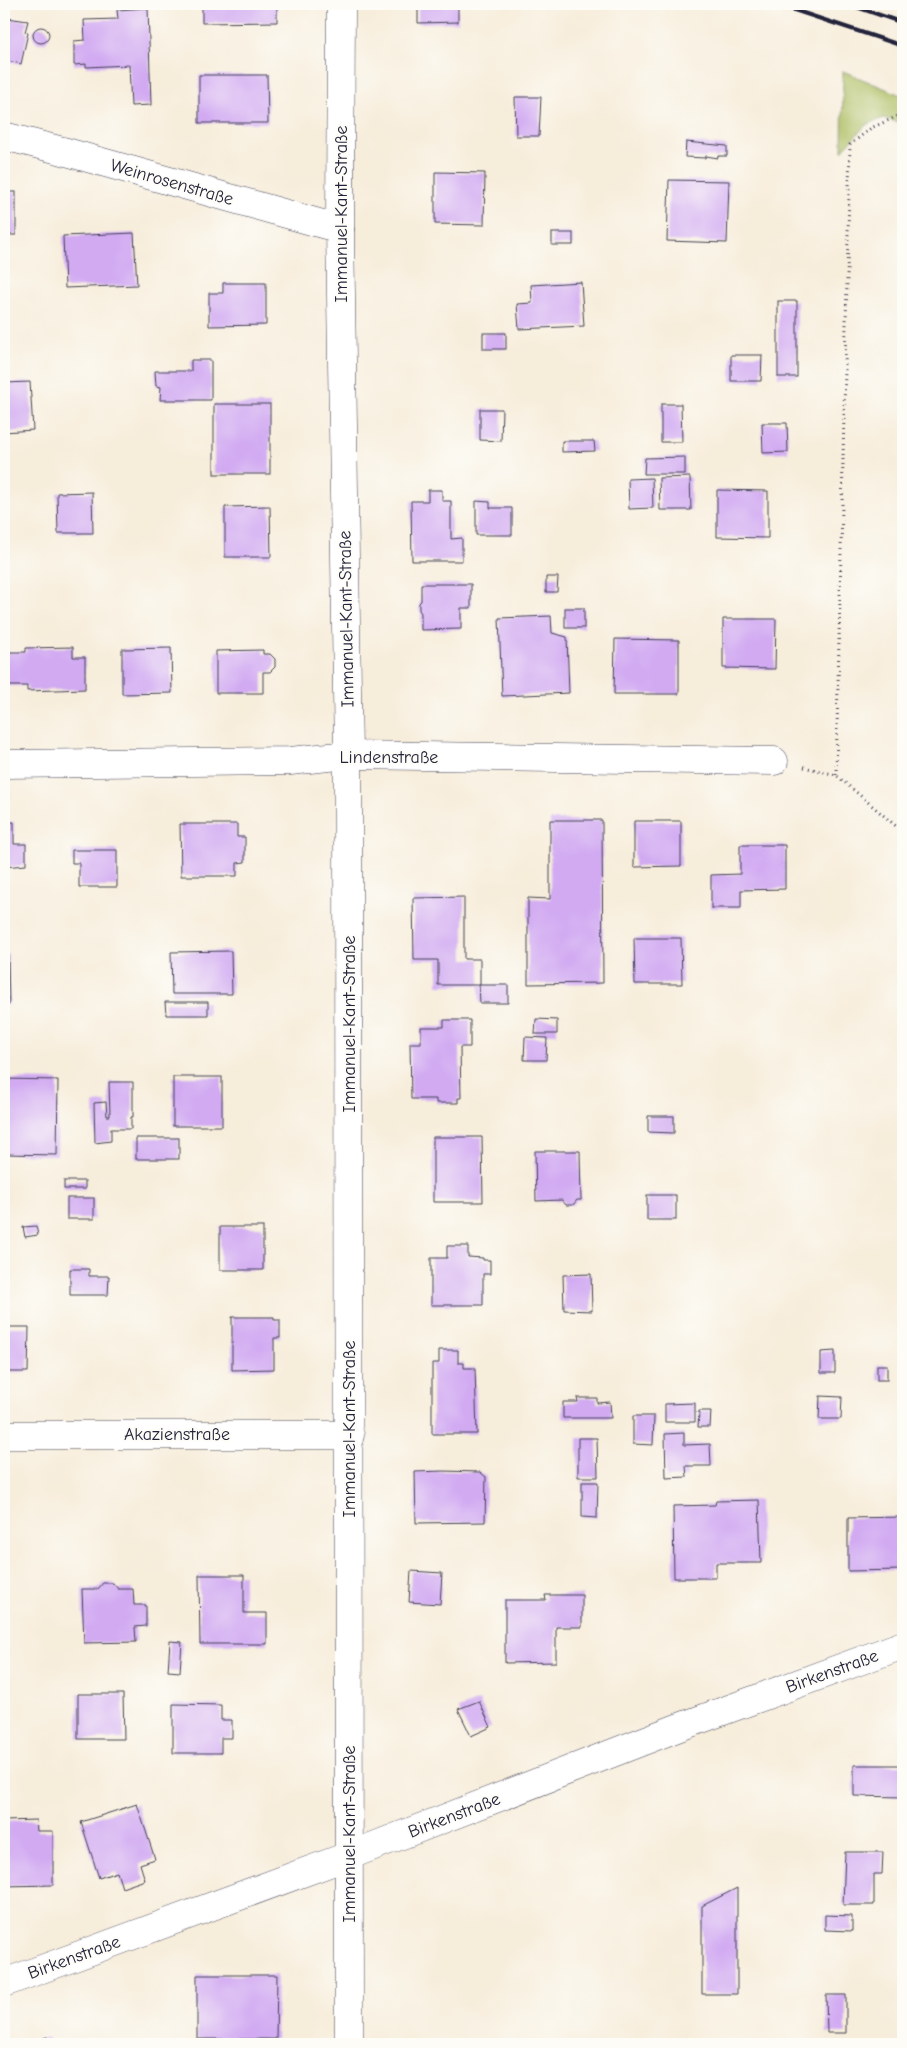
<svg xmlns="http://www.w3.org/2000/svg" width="907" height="2048" font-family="'Comic Neue',sans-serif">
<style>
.green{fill:#abbc5f;stroke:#666f4d}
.building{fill:#d1aaf2}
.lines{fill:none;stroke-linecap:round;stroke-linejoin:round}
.minor-casing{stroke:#424053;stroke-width:29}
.path{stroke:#424053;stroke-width:3;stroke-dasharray:1 4;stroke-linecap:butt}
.minor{stroke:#fff;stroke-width:28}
.rail{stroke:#22223b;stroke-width:4}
.labels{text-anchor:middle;stroke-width:4;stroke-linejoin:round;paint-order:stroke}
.street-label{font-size:18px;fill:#22223b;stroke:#fdfcf7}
</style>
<rect width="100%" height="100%" fill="#fdfcf7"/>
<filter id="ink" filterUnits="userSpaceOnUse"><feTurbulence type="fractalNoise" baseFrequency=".02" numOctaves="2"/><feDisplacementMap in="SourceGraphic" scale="10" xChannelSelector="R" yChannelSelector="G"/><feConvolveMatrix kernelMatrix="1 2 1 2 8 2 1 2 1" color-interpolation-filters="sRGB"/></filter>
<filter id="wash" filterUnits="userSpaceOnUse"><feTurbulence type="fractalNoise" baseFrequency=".0096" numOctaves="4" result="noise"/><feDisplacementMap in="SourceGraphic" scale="20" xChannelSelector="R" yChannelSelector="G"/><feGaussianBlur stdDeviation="1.12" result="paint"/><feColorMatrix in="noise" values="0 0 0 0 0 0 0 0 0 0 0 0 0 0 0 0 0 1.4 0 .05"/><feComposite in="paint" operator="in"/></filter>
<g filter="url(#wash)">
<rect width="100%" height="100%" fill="#f7eddb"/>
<path class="green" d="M843,71L903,96V124L883,118L866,125L842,151Z"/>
<g id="blocks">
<g class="building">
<path d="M202,4H277V22L202,23Z"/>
<path d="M418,4H458V22L418,23Z"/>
<path d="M4,7L9,9L7,18L28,21L25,32L28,33L21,64L4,60Z"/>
<path d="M148,8L151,105L131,106L129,65L86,67V64L74,65V41L85,40L84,20L118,19L117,10Z"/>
<circle cx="41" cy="35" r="8"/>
<path d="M199,75H267L268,123H199Z"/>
<path d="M515,97H541L539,136H516Z"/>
<path d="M686,142L727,146V156H718V158L706,156L705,158L685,157Z"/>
<path d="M435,172L485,173L484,225L435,224Z"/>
<path d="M669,180L729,181L727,243L667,241Z"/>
<rect x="4" y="192" width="12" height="43"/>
<path d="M134,233L137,285L65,288L63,236Z"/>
<rect x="552" y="233" width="21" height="12"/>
<path d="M581,282L584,326L519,329L517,304L532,303L531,285Z"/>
<path d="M223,283H266V325L209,326V293H223Z"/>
<rect x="778" y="301" width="19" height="76"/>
<rect x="483" y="333" width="23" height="16"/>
<path d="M731,355H762L761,381H731Z"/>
<path d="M191,360H211V400H160L161,387L156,386L155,371H191Z"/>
<path d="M30,382L33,430L4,432V383Z"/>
<rect x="214" y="404" width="56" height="70"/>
<path d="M661,404H681L682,442H661Z"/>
<path d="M480,409H502L501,441L480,440Z"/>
<path d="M762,423H787L788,452L763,453Z"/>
<path d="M562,441H594L595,451L562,452Z"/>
<path d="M685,457V474H644L645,458Z"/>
<path d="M690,477L691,510H660L659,478Z"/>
<path d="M652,478L653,508L629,509L628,479Z"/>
<path d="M428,490H442V501H451V539L462,538V561H412L411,501H428Z"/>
<path d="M717,490L768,491V538L717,537Z"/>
<path d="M92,492L93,533H58L57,493Z"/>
<path d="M476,501L490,502V508H512V535H476Z"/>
<path d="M270,506L271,557H225V507Z"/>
<path d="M546,577H558L557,592H546Z"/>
<path d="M421,584H471V608H461V629L421,630V613L419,610V603L421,601Z"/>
<rect x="565" y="608" width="19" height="20"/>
<path d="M551,616L552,633L567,637L569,693L502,696L499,618Z"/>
<path d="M723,619H776L775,669L723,668Z"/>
<path d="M615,639L679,640V694H614Z"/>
<path d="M73,647V657H85V689L27,691V686H4V652H26V648Z"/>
<path d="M171,648L172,693L122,694V649Z"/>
<path d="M263,650V654H270L275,659V667L270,672H263V693H216V651Z"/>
<path d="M550,820H602L603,983L528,984V898L550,899Z"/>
<path d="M634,821H681V866L634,867Z"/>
<path d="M4,822H14V844H26V865L4,867Z"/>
<path d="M180,824H237V837H245V862L237,863V876H181Z"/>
<path d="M740,845H785V889L741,890V908H711V875L740,874Z"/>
<path d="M72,850H117V887H79V863H72Z"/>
<path d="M464,897V959H480V985H438V960H414L413,898Z"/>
<path d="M634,938H681L682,984H635Z"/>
<path d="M231,951L232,994H172L171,952Z"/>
<path d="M4,954H8L9,1005H4Z"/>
<path d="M479,985H508V1003H480Z"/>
<path d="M165,1002H208V1015H166Z"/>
<path d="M536,1019L557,1020V1034H535Z"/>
<path d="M444,1020H470V1047H460L461,1098H458V1103H436V1099H411L410,1043H421V1027H444Z"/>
<path d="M525,1037L547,1038L546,1060H524Z"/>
<rect x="173" y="1077" width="49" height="49"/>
<path d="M4,1079L58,1080L57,1155L4,1154Z"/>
<path d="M109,1082H133V1117H131V1129H111V1141L95,1143L94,1103L106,1102L107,1116H110Z"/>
<path d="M648,1116H674V1133L648,1132Z"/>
<path d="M433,1137H482L483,1202H433Z"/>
<rect x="136" y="1138" width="43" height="21"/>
<path d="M535,1151H580L581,1200H577L573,1205H566L562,1200L536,1201Z"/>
<rect x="64" y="1181" width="21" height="8"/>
<rect x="647" y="1195" width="29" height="25"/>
<rect x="67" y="1198" width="27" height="21"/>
<path d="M36,1226L38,1235L25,1237L23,1227Z"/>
<rect x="220" y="1227" width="43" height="43"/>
<path d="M447,1246H468V1257L483,1258V1260H490V1274H483V1305H431V1258H447Z"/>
<path d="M70,1269H89V1276H109L108,1295H70Z"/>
<path d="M591,1274L592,1311L564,1310L563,1275Z"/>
<path d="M232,1317H274V1320H280V1338H274V1369L232,1370Z"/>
<path d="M4,1327H29L28,1372H4Z"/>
<path d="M439,1350H458V1363H464V1368H475L477,1434H432V1363H439Z"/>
<path d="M835,1351V1373H821V1352Z"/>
<rect x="877" y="1365" width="10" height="15"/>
<path d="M820,1396L842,1397L841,1419H819Z"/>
<path d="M577,1398H597V1403L610,1402L611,1418H563V1402H578Z"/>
<path d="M695,1403V1422H665V1404Z"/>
<path d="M699,1411H711L710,1427H698Z"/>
<path d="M633,1416H654L653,1445L633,1444Z"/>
<path d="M684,1433V1445L710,1444L711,1466H686L687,1477L666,1478L665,1434Z"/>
<path d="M578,1438H597L598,1477H578Z"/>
<path d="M443,1471L480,1472L486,1477L485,1522L416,1523L415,1472Z"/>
<path d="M582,1482H598L597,1518L582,1517Z"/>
<path d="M759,1500L761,1563H716V1578H674L673,1506L715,1505L716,1501Z"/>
<path d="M903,1517V1570L848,1571V1518Z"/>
<path d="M411,1571L442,1573L440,1604L409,1602Z"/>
<path d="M199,1575H244V1613H267V1644H200Z"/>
<path d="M103,1583H113L118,1589H133L134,1605H146V1626L135,1627L136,1642L84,1643L82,1589H98Z"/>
<path d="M545,1595H582V1627H556V1662L505,1663V1600H546Z"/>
<path d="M170,1641L182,1642L180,1672L168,1671Z"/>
<path d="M78,1694H123L124,1739H78Z"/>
<path d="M479,1701L491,1727L471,1736L458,1709Z"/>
<path d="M173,1704L221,1705V1720H232V1738H221V1753H173Z"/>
<path d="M854,1765H903V1797L854,1796Z"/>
<path d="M137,1804L155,1859L140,1864L145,1880L122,1888L117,1872L99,1878L81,1822Z"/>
<path d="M36,1820L37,1831H53V1885L4,1886V1821Z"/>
<path d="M845,1852H883L882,1874H874V1905H843Z"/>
<path d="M737,1888V1994H702V1906Z"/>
<path d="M825,1915L852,1916V1931L825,1930Z"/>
<path d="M197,1975H277L276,2039H197Z"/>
<path d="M826,1995H846V2033H827Z"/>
<path d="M47,2037L49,2044H26Z"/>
</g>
</g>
</g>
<g filter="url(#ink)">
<use href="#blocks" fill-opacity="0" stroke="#424053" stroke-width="1"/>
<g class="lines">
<g class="minor-casing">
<g id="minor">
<path d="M341,4L340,229L348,755L349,2044"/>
<path d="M4,136L63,151L340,229"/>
<path d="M4,764L290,761L348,755L774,761"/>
<path d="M4,1435H350"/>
<path d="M4,1983L348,1856L677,1728L903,1645"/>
</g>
</g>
<g class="path">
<path d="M804,767L836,775L903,832"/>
<path d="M836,775L850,145L871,128L898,116L903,118"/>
</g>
<use href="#minor" class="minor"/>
<g class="rail">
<path d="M776,4L903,46"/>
<path d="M848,4L903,23"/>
</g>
</g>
</g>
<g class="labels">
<g class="street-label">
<text transform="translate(172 182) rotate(16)" y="6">Weinrosenstraße</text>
<text transform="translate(341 214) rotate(-90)" y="6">Immanuel-Kant-Straße</text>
<text transform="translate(346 619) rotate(-91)" y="6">Immanuel-Kant-Straße</text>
<text x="389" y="763">Lindenstraße</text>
<text transform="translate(349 1024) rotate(-90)" y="6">Immanuel-Kant-Straße</text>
<text transform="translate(349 1429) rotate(-90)" y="6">Immanuel-Kant-Straße</text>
<text x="177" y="1440">Akazienstraße</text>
<text transform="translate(832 1671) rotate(-20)" y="6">Birkenstraße</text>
<text transform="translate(454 1815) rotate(-21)" y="6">Birkenstraße</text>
<text transform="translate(349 1834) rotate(-90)" y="6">Immanuel-Kant-Straße</text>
<text transform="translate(74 1957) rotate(-20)" y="6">Birkenstraße</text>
</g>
</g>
<rect width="907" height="2048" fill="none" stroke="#fdfcf7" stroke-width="20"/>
</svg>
